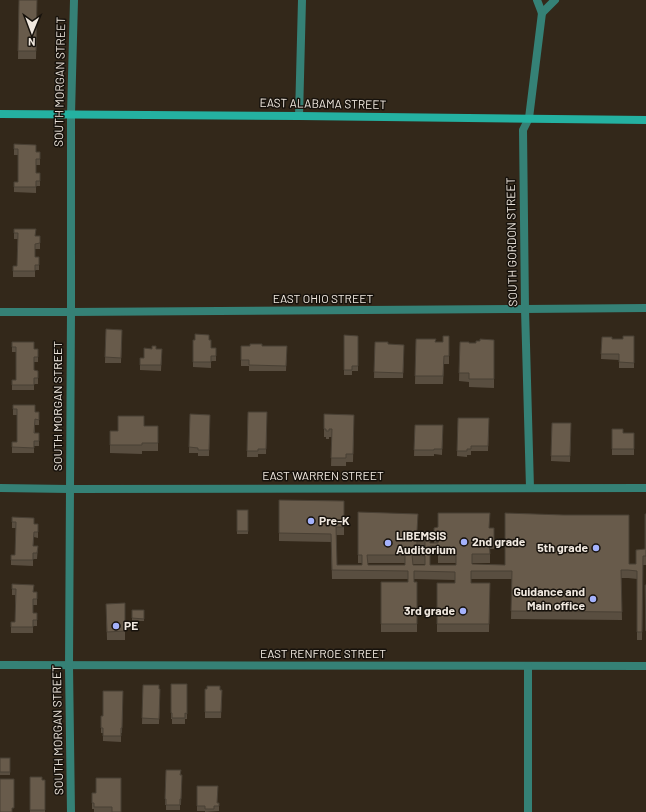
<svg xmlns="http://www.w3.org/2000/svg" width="646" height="812" font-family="Barlow,sans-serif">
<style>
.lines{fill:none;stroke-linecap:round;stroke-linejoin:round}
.street{stroke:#358176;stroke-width:8}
.secondary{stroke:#24b1a1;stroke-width:8}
.wall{fill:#594e40;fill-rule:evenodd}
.building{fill:#685b4b;stroke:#494034;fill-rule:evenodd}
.poi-dot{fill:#a4b2fc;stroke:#17120c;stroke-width:1.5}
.labels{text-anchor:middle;stroke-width:3;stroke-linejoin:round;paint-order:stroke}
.street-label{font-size:12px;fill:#f0e8df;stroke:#17120c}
.poi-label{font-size:12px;font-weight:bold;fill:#f0e8df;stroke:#17120c;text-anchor:start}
</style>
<rect width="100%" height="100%" fill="#33281a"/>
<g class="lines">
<g class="street">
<path d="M542,13L555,0"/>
<path d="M299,116L302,0"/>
<path d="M0,312H71L525,309L646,308"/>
<path d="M0,488L69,489L646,488"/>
<path d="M530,488L525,309L523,130L529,118L542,13L537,0"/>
<path d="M0,665L646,666"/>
<path d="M528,666V812"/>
<path d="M71,812L69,666L71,312V114L74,0"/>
</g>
<path class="secondary" d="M0,114L299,116L646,120"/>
</g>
<g class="wall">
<path d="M19,0H37L36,59H18Z"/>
<path d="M14,144L36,152H40V165H36V173H40V186H36V193L14,192V182H18V155H14Z"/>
<path d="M14,229L36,236L40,241V249H35V257H39V270H35V277H13V266H17L18,239H14Z"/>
<path d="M106,329L122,330L121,363H105Z"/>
<path d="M344,335L358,336V371H352V375H344Z"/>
<path d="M449,336V364H444L443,384H415L416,339L435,342H443Z"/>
<path d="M634,336V368H619V360L601,359L602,337L612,339H623Z"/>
<path d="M193,340H209L211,348H216V361H211V368L193,367Z"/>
<path d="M494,340V388L469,387V382L459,381L460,342L469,343H476Z"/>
<path d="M12,342L34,349H38V362H34V370L38,371V384H34V390H12V380H16V352H12Z"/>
<path d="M375,342L388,344L404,345L403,378H374Z"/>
<path d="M241,346H287L286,371H249V366H241Z"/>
<path d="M156,349H162L161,371L140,370V358H144Z"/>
<path d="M13,405L35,412H39V425H35V433H39V446H34V453H12V442H17V415H13Z"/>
<path d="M248,412H267L266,454H258V457H247Z"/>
<path d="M190,414L210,415L209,456H198V453H189Z"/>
<path d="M324,414L354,415L353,462H346V466H331L332,437H329V439H326V437H324Z"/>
<path d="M458,418H489L488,451H471V455H467V457L457,456Z"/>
<path d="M552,423H571L570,462L551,461Z"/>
<path d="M415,425H443L442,455L434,454V456H414Z"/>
<path d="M144,426H158V451H142V454L110,453V431H118Z"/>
<path d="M612,429L623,433H634V455H612Z"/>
<path d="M279,500L344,501V535H336L337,565H362V563H358V512L417,531L430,543H434V528H494V549H490V563H472V564L505,565L636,564L645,549L646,514V565H643L642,640H637V579L628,578H621L622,620L511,619L512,579H471V583H490L489,632H437V583H455V580L414,579V582H417V632H381V582H408V579H332L331,542L279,541ZM417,547H425V550L417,549ZM430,554H438V563H456V565H430ZM368,563H405V565H368ZM412,564H425V565H413Z"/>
<rect x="237" y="510" width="11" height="24"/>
<path d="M12,517L34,524H38V538L34,537L33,546H38L37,559H33V566L11,565V555H15L16,528H12Z"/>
<path d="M12,584L34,592H37V605H33V613H37V626H33V633H11V622H15V595H12Z"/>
<path d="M125,603V640H107L106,604Z"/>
<rect x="132" y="610" width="12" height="11"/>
<path d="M171,684H187V719H185V724H172V719H171Z"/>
<path d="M143,685L160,689L159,724H142Z"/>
<path d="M205,689L222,690L221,718H205Z"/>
<path d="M123,691L122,733H121V742L103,741V733H101V728L103,716Z"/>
<rect x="0" y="758" width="10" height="17"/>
<path d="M166,770L182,775L181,805H180V810H166V805H165Z"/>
<path d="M30,777L42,780H45V812H30Z"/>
<path d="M197,786L218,803H219V811L205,812V811H197Z"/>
<path d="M92,793L121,812H94V809H92Z"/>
</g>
<g class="building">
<path d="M19,0H37L36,51H18Z"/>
<path d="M14,144L36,145V152H40V159H36V173H40V181H36V187H14V182H18V149H14Z"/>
<path d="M14,229H36L35,236H40V243L35,244V257H39V265H35V271H13V266H17L18,233H14Z"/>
<path d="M106,329L122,330L121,358L105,357Z"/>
<path d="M195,334L209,335V340H211V348H216V356H211V362H193V340H195Z"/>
<path d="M344,335L358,336V366H352V370H344Z"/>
<path d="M443,336H449V356H444L443,376H415L416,339H436L435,342H443Z"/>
<path d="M623,336H634V363L619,362V354H601L602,337H612V339H623Z"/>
<path d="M480,339L494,340V379H469V373H459L460,342H469V343H476V341H480Z"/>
<path d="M12,342H34V349H38V357H34V370L38,371V378H34V385H12V380H16V347H12Z"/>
<path d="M375,342H388V344L404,345L403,373L374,372Z"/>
<path d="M250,344H262V346H287L286,366L249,365V360H241V346H250Z"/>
<path d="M152,346H156V349H162L161,365H140V358H144V348L152,349Z"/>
<path d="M13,405H35V412H39V420L35,419L34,433H39V441H34V448L12,447V442H17V409H13Z"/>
<path d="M248,412H267L266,449H258V451H247Z"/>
<path d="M190,414L210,415L209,450H198V448L189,447Z"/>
<path d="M324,414L354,415L353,454H346V458H331L332,429H329V431H326V429H324Z"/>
<path d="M118,416H144V426H158V443H142V445H110V431H118Z"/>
<path d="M458,418H489L488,446H471V449H467V451H457Z"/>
<path d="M552,423H571L570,456H551Z"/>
<path d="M415,425H443L442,449H434V450H414Z"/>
<path d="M612,429H623V433H634V449H612Z"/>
<path d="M279,500L344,501V527H336L337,565H362V555H358V512L418,514L417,531L429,532L430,543H438V540H434V528L438,527V513H490L489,528H494V541H489L490,554H472V564L505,565V513L564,515H629V564H636V550L645,549V514H646V556H643L642,632H637V571L628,570H621L622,612L511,611L512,571H471V583H490L489,624H437V583H455V572L414,571V582H417V624H381V582H408V571L332,570L331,534L279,533ZM417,538H425V550L417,549ZM430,546H438V554H456V565H430ZM367,555H405V565H368ZM412,555L425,556V565H413Z"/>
<rect x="237" y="510" width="11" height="21"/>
<path d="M12,517L34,518V524H38V532H34L33,546H38L37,553H33V560H11V555H15L16,522H12Z"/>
<path d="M12,584L34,585L33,592H37V599H33V613H37V620H33V627H11V622H15L16,589H12Z"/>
<path d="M645,585H646V631Z"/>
<path d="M125,603V631L107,632L106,604Z"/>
<path d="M132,610H144V619L132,618Z"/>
<path d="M171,684H187V714L185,713V718H172V713H171Z"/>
<path d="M143,685H159V689H160L159,719L142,718Z"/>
<path d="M207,686H220V690H222L221,712H205V689H207Z"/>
<path d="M103,691H123L122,728H121V736H103V728H101V716H103Z"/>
<rect x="0" y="758" width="10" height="14"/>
<path d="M166,770H181L180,775H182L181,799H180V805H166V799H165Z"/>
<path d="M30,777H42V780H45V810H30Z"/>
<path d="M96,778H121V812H112V807H94V803H92V793H96Z"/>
<path d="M0,779H14V808H12V812H0Z"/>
<path d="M197,786H218L217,803H219V806H214V809H205V806H197Z"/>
</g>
<g class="poi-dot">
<circle cx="311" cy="521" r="4"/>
<circle cx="464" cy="542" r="4"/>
<circle cx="388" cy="543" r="4"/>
<circle cx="596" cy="548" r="4"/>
<circle cx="593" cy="599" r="4"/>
<circle cx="463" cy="611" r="4"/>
<circle cx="116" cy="626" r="4"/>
</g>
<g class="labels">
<g class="street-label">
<text transform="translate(60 82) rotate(-89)" y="4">SOUTH MORGAN STREET</text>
<text transform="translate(323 104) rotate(1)" y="4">EAST ALABAMA STREET</text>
<text transform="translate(512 242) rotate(-91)" y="4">SOUTH GORDON STREET</text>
<text x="323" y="303">EAST OHIO STREET</text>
<text transform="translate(58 406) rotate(-90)" y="4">SOUTH MORGAN STREET</text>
<text x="323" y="480">EAST WARREN STREET</text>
<text x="323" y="658">EAST RENFROE STREET</text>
<text transform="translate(58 730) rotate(-91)" y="4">SOUTH MORGAN STREET</text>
</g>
<g class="poi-label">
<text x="319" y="525">Pre-K</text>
<text x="396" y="540">LIBEMSIS<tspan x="396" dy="14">Auditorium</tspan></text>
<text x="472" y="546">2nd grade</text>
<text x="588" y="552" text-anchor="end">5th grade</text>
<text x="585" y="596" text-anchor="end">Guidance and<tspan x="585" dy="14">Main office</tspan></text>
<text x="455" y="615" text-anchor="end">3rd grade</text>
<text x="124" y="630">PE</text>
</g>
</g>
<g transform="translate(32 32) rotate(181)" stroke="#17120c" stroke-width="3" paint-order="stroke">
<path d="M0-3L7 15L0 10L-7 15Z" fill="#f0e8df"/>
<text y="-6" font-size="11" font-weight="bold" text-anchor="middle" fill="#f0e8df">N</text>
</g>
</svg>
